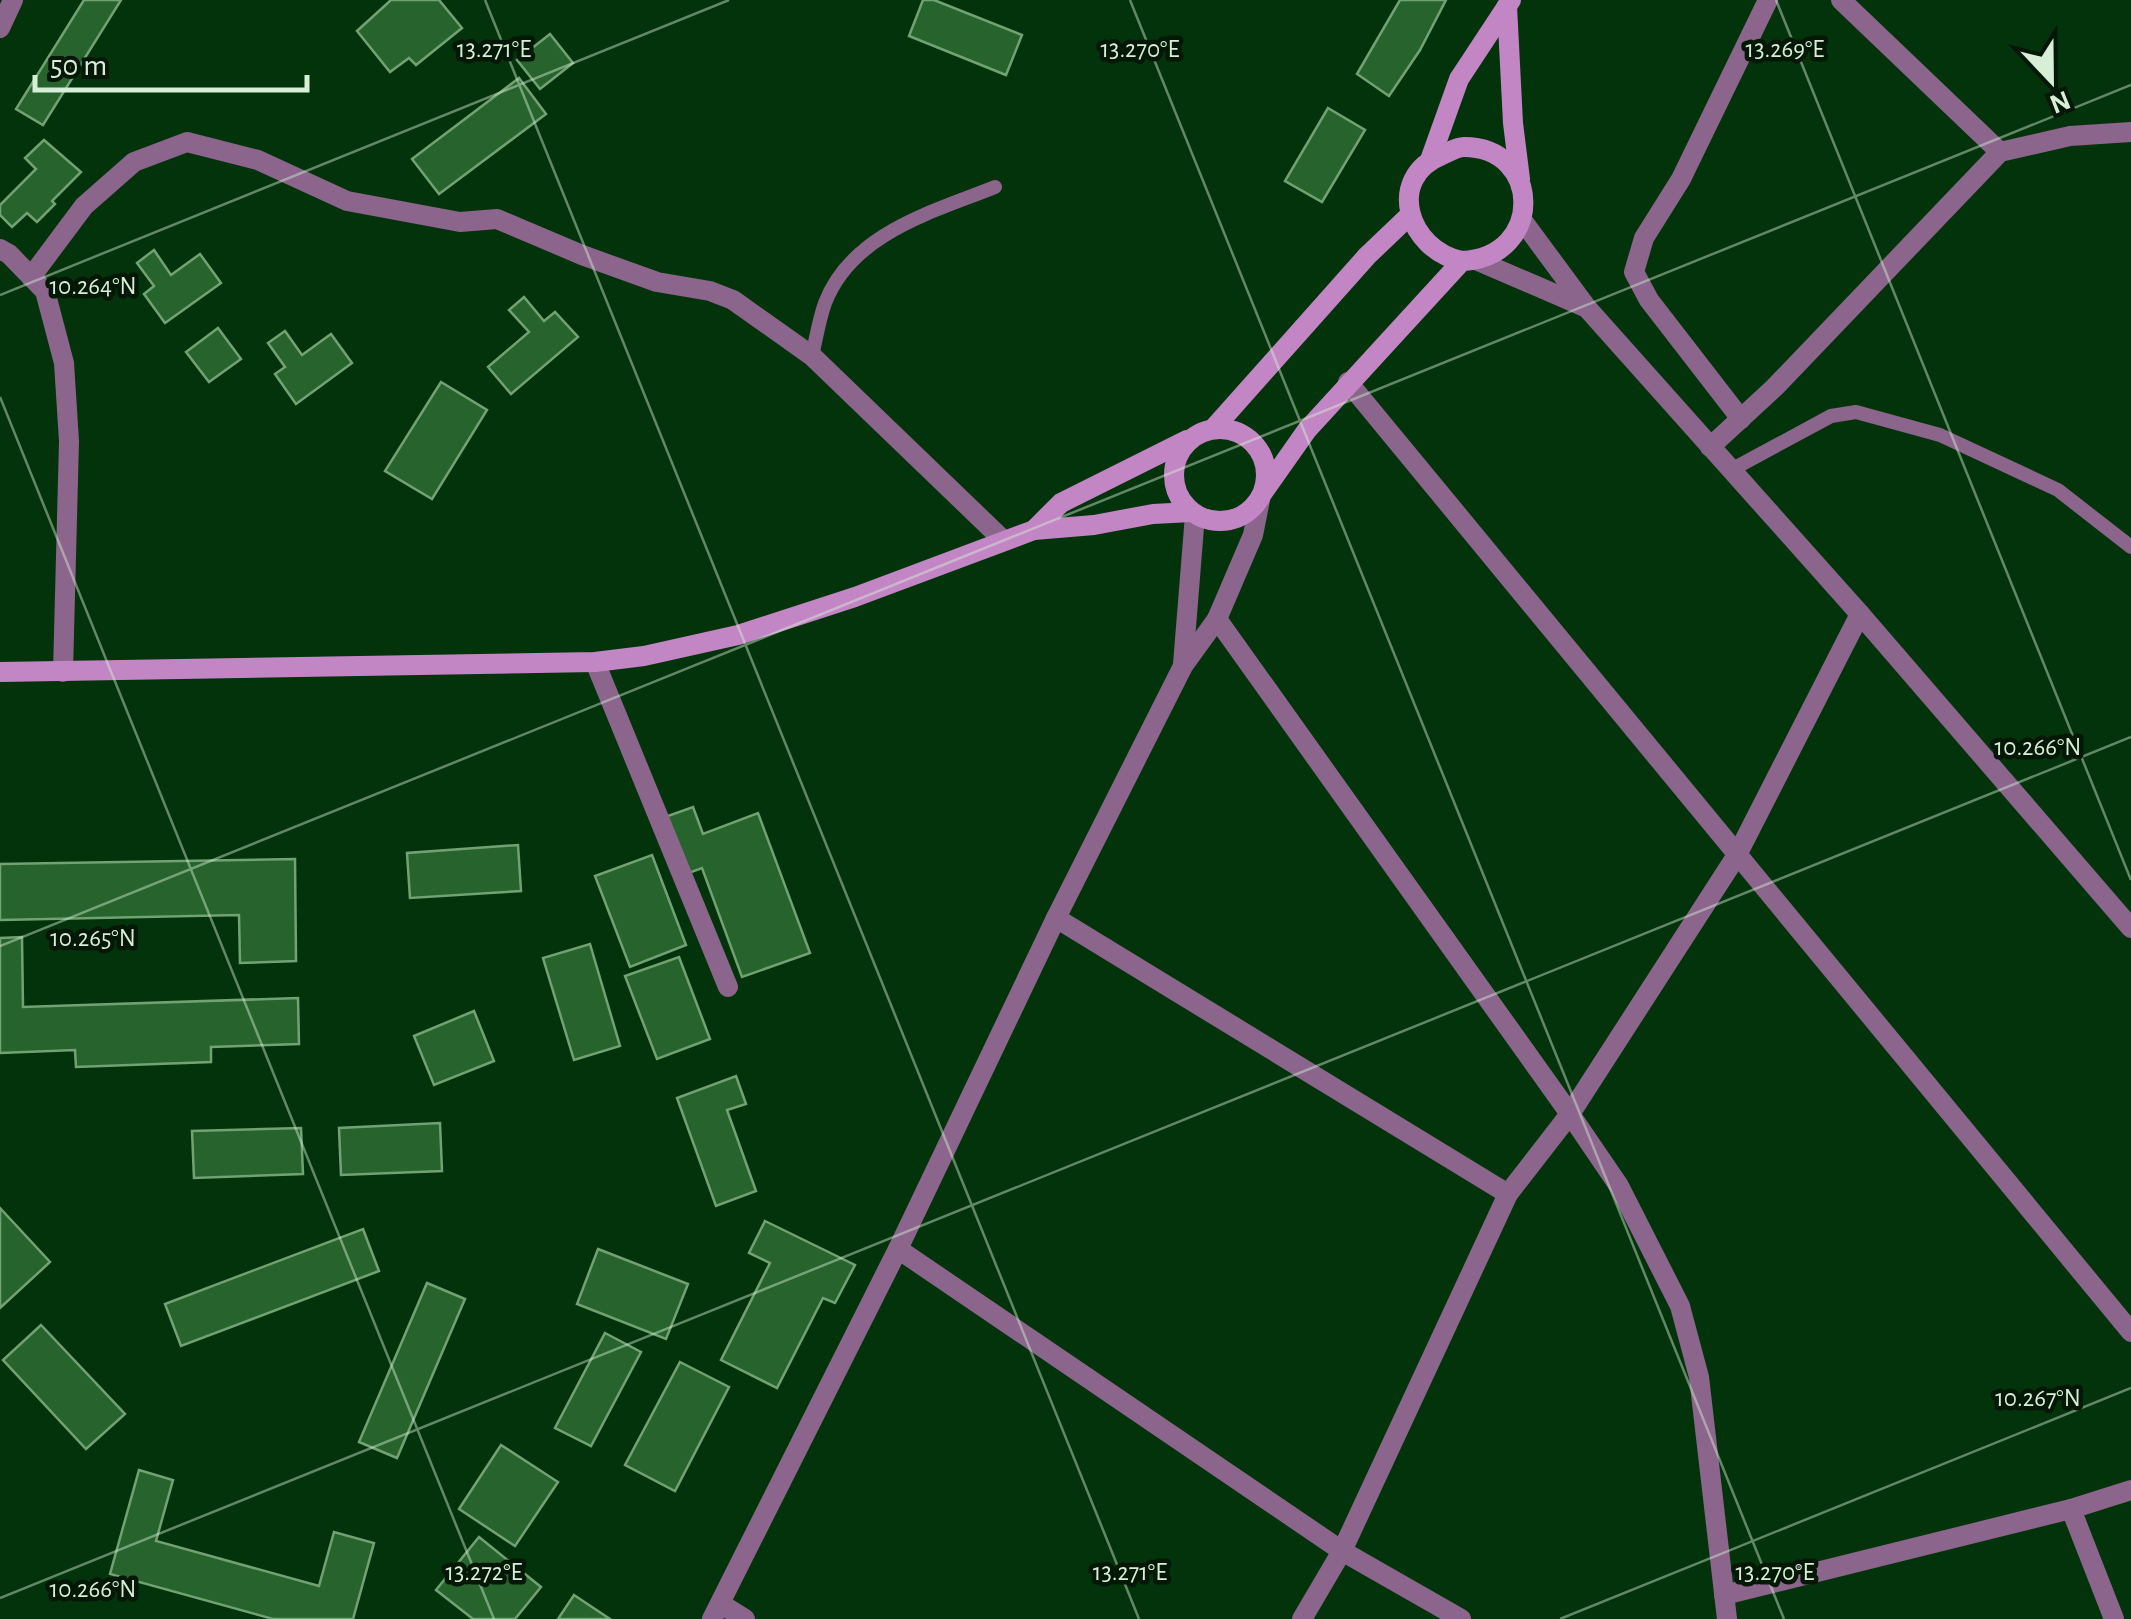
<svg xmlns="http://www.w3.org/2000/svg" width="2131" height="1619" font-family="'Alegreya Sans',sans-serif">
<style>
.building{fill:#27632d;stroke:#72a274;stroke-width:2.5}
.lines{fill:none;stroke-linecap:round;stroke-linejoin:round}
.service{stroke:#8b658c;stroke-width:14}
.minor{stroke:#8b658c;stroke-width:20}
.tertiary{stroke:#8b658c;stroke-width:20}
.secondary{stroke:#c386c5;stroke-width:20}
.ticks{fill:none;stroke:#d6efd6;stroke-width:2.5;stroke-opacity:0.45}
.ticks-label{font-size:25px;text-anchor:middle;fill:#d6efd6;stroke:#051706;stroke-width:9;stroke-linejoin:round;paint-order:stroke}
</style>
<rect width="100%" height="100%" fill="#03330b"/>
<g class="building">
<path d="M84,0H121L43,125L16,109Z"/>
<path d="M391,0H439L462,28L416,65L409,58L390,72L357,31Z"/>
<path d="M923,0H934L1022,35L1006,75L909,36Z"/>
<path d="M1400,0H1446L1420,50L1389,96L1357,74Z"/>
<path d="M550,34L573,63L540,89L517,60Z"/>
<path d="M519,78L546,114L439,194L412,159Z"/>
<path d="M1328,108L1365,130L1322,202L1285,181Z"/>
<path d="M44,140L81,172L52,201L55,204L37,222L27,213L12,227L0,215V205L36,169L25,158Z"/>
<path d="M154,250L171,275L200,254L221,283L165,323L144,294L154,286L137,263Z"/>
<path d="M524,297L544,321L555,312L578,337L511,394L488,367L529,332L509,310Z"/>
<path d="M218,328L241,359L209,382L186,352Z"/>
<path d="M285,331L302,355L331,334L352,363L296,404L275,374L285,367L268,343Z"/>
<path d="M441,382L487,410L432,499L385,471Z"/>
<path d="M693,807L703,834L758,813L810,953L742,977L702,868L686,874L665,817Z"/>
<path d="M518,845L521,891L410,898L407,853Z"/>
<path d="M652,855L686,945L630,967L595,876Z"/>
<path d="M295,859L296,961L240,963L239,915L0,920V864Z"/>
<path d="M22,937L23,1007L298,998L299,1044L211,1047V1062L76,1067L75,1050L0,1053V938Z"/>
<path d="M590,944L620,1046L574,1060L543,958Z"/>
<path d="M679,957L710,1039L657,1059L625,976Z"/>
<path d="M474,1011L494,1061L434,1085L414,1036Z"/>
<path d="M736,1076L746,1104L727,1110L756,1191L716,1206L677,1098Z"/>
<path d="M440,1123L442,1171L341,1175L339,1128Z"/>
<path d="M301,1128L303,1174L194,1178L192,1131Z"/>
<path d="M0,1208L50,1262L0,1308Z"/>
<path d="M765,1221L855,1265L835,1303L823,1298L777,1388L721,1360L770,1263L749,1253Z"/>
<path d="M363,1229L379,1271L181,1346L165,1304Z"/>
<path d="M598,1249L688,1284L666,1339L577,1304Z"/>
<path d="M427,1283L465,1299L397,1458L359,1442Z"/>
<path d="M41,1325L125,1414L86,1449L3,1360Z"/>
<path d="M605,1333L641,1352L591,1446L555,1428Z"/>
<path d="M680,1362L729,1387L675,1491L625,1465Z"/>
<path d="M501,1445L558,1482L515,1546L459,1509Z"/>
<path d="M139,1470L173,1480L156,1541L319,1586L334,1532L374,1543L353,1619H273L110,1574Z"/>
<path d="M479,1537L541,1587L515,1619H473L436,1590Z"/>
<path d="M574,1595L610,1619H558Z"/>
</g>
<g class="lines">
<g class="service">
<path d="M812,356C816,339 819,320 825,303C852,233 933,212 995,187"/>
<path d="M1731,470L1831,416L1856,412L1940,435L2058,490L2131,547"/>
</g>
<g class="minor">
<path d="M1841,0L2000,152"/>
<path d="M0,28L13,0"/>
<path d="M1522,220L1587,308L1860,614L2131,928"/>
<path d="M0,249L9,254L45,291L64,363L69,441L63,672"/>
<path d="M1476,260L1585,307"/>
<path d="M31,277L84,206L134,162L187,142L258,160L347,201L460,222L497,219L582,255L657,282L710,291L733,300L812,356L1002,539"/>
<path d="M1348,382L2131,1332"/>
<path d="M1741,419L1649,300L1634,272L1644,238L1681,179L1768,0"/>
<path d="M1710,447L1775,387L2000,152L2070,136L2131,132"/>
<path d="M1217,619L1570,1114L1619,1186L1680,1306L1699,1377L1727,1619"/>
<path d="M595,662L728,987"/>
<path d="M1056,918L1508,1194"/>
<path d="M898,1249L1342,1551L1461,1619"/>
<path d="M2071,1509L2114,1619"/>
<path d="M1724,1595L2071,1509L2131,1490"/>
<path d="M721,1604L745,1619"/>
<path d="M1302,1619L1342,1551L1508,1194L1570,1114L1737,855L1860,614"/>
</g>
<g class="tertiary">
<path d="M1183,664L1195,515"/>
<path d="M712,1619L898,1249L1056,918L1183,666L1217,619L1253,535L1260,500"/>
</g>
<g class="secondary">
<path d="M1507,6L1513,123L1520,179"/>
<path d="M1430,160L1459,79L1511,0"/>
<circle cx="1220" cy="475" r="46"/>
<path d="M1213,429L1367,256L1410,215"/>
<path d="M1264,491L1307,430L1462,261C1545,257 1542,147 1464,147C1457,147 1449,152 1442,155C1385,178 1408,250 1462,261"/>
<path d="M1034,530L1061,503L1187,440"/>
<path d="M0,672L595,662L644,656L738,635L855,597L1034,530L1094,525L1153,514L1191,512"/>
</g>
</g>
<path class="ticks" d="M485,0L1139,1619M1130,0L1784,1619M1776,0L2131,880M0,295L729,0M0,397L494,1619M0,946L2131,85M0,1598L2131,737M1560,1619L2131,1388"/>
<g class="ticks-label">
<text x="1785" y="57">13.269°E</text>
<text x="494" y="57">13.271°E</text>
<text x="1140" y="57">13.270°E</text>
<text x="93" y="294">10.264°N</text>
<text x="2038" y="755">10.266°N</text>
<text x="93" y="946">10.265°N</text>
<text x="2038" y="1406">10.267°N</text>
<text x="484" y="1580">13.272°E</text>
<text x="1130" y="1580">13.271°E</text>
<text x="1775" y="1580">13.270°E</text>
<text x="93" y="1597">10.266°N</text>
</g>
<g transform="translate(2051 80) rotate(158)" stroke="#051706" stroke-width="8" paint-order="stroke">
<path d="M0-8L18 38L0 25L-18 38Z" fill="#d6efd6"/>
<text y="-15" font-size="28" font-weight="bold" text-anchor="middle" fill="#d6efd6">N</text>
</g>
<path d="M35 75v15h272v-15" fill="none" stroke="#d6efd6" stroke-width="5"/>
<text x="50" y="75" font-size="30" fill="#d6efd6" stroke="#051706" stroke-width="8" paint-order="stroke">50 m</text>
</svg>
